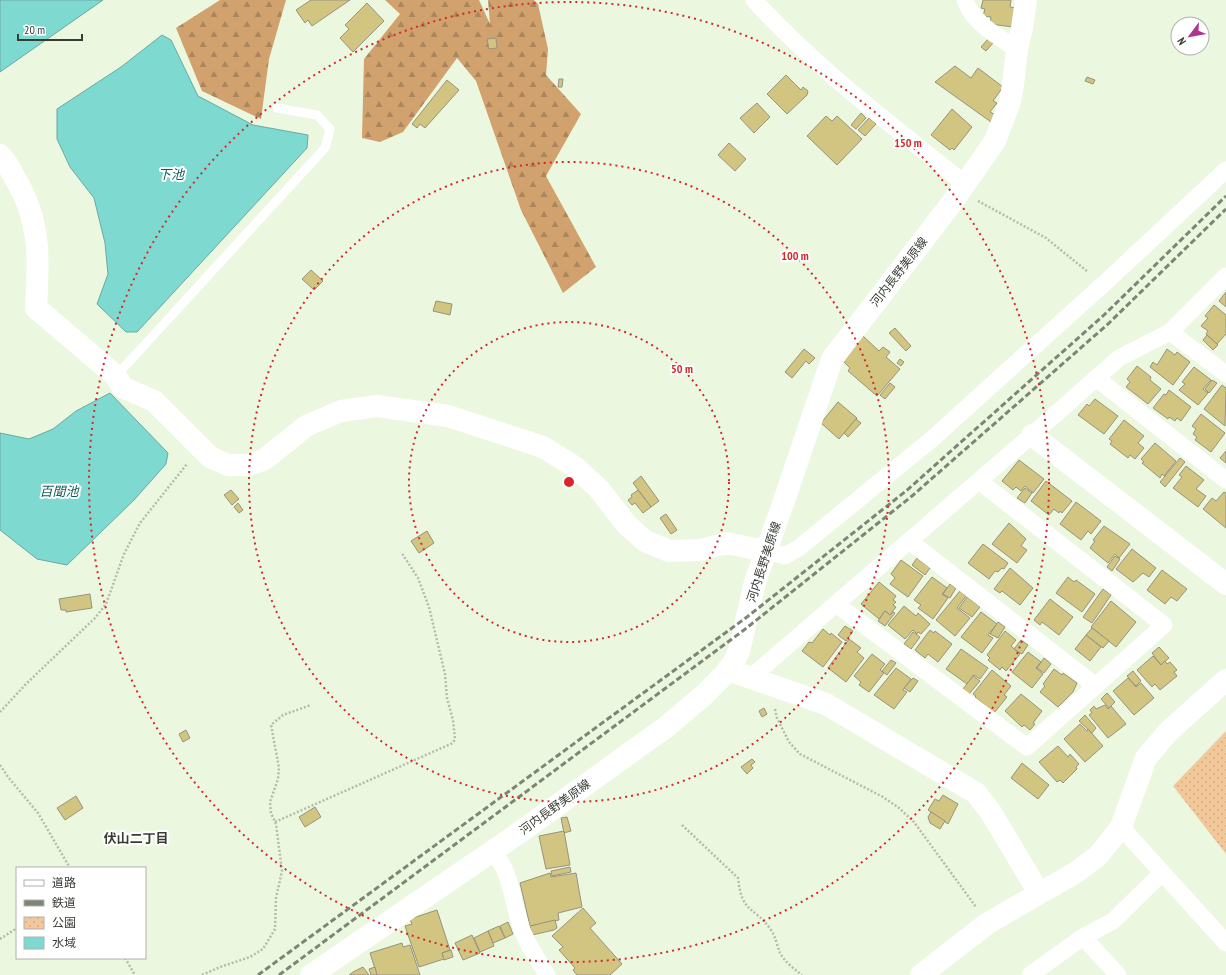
<svg xmlns="http://www.w3.org/2000/svg" width="1226" height="975" font-family="'PT Sans Narrow','Noto Sans JP',sans-serif">
<style>
.forest{fill:url(#forest-firs)}
.park{fill:url(#park-dots)}
.water{fill:#7ed9d0;stroke:#69aaa1}
.building{fill:#d2c582;stroke:#97937c}
.lines{fill:none;stroke-linecap:round;stroke-linejoin:round}
.path{stroke:#b3bdaa;stroke-width:2.5;stroke-dasharray:2 2;stroke-linecap:butt}
.service{stroke:#fff;stroke-width:9}
.minor{stroke:#fff;stroke-width:17}
.tertiary{stroke:#fff;stroke-width:22}
.secondary{stroke:#fff;stroke-width:22}
.rail{stroke:#7d8576;stroke-width:3;stroke-dasharray:6 3;stroke-linecap:butt}
.ring{fill:none;stroke:#d62828;stroke-width:2;stroke-dasharray:2 4}
.labels{text-anchor:middle;stroke-width:4;stroke-linejoin:round;paint-order:stroke}
.street-label{font-size:12px;fill:#383d34;stroke:#fff}
.water-label{font-size:13px;font-style:italic;fill:#0d5c57;stroke:#fff}
.neighbourhood-label{font-size:13px;font-weight:bold;fill:#383d34;stroke:#fff}
.centre{fill:#d62828;stroke:#fff;stroke-width:2}
.ring-label{font-size:12px;text-anchor:middle;font-weight:bold;fill:#d62828;stroke:#fff;stroke-width:4;stroke-linejoin:round;paint-order:stroke}
</style>
<defs>
<pattern id="forest-firs" width="22" height="20" patternUnits="userSpaceOnUse"><rect width="22" height="20" fill="#d1a26e"/><path d="M5 1l3.5 6h-7zM16 11l3.5 6h-7z" fill="#ab855b"/></pattern>
<pattern id="park-dots" width="8" height="8" patternUnits="userSpaceOnUse"><rect width="8" height="8" fill="#f2c89a"/><path d="M2 2h.1M6 6h.1" fill="none" stroke="#d0ad85" stroke-width="1.8" stroke-linecap="round"/></pattern>
</defs>
<rect width="100%" height="100%" fill="#ebf7df"/>
<g class="forest">
<path d="M220,0H286L269,59L261,119L202,91L176,28Z"/>
<path d="M385,0H479L490,24L488,0H534L538,4L548,49L546,75L581,114L546,176L596,267L563,293L521,210L476,81L457,58L403,132L380,142L362,138L364,59L400,14Z"/>
</g>
<path class="park" d="M1226,731V854L1173,786Z"/>
<g class="water">
<path d="M0,0H103L0,72Z"/>
<path d="M162,35L171,40L198,96L253,125L308,135L307,148L137,332H126L97,304L108,274L105,243L94,198L70,167L57,139V109L121,67Z"/>
<path d="M110,393L168,453L166,464L134,500L67,565L37,559L0,530V433L29,439L53,429L76,411Z"/>
</g>
<g class="building">
<path d="M311,0H350L312,26L308,20L305,23L296,10Z"/>
<path d="M983,0H1011L1010,7L1016,8L1013,27L990,24L991,17L983,16L985,9L981,8Z"/>
<path d="M367,3L384,21L353,52L340,38L349,29L345,25Z"/>
<path d="M496,38L497,48L489,49L487,39Z"/>
<path d="M988,39L993,43L986,51L981,47Z"/>
<path d="M955,66L971,78L978,68L1003,87L993,101L997,103L990,112L996,115L991,122L935,82Z"/>
<path d="M786,75L801,90L803,87L808,91L807,95L787,114L767,94Z"/>
<path d="M1087,77L1095,80L1093,84L1085,81Z"/>
<path d="M559,79H563L562,87H558Z"/>
<path d="M447,80L459,90L425,128L420,124L417,128L412,124Z"/>
<path d="M757,103L770,117L754,133L740,118Z"/>
<path d="M952,109L972,127L954,150L952,148L950,150L931,135Z"/>
<path d="M861,113L866,118L856,129L851,125Z"/>
<path d="M826,116L832,121L837,116L862,139L837,165L807,136Z"/>
<path d="M869,118L876,124L865,136L858,130Z"/>
<path d="M729,143L746,159L735,171L718,155Z"/>
<path d="M311,270L323,281L314,290L302,279Z"/>
<path d="M1226,292V307L1219,301Z"/>
<path d="M436,301L452,304L450,315L433,311Z"/>
<path d="M1214,305L1226,315V334L1217,344L1206,334L1208,331L1201,326L1208,318L1205,316Z"/>
<path d="M895,328L911,346L906,351L889,333Z"/>
<path d="M1207,335L1218,345L1213,350L1203,340Z"/>
<path d="M863,336L879,351L883,347L890,352L886,357L900,369L877,396L848,371L850,368L842,360Z"/>
<path d="M804,349L815,358L809,364L806,361L792,378L785,372Z"/>
<path d="M1167,349L1175,355L1177,352L1190,362L1173,385L1150,367L1153,362L1157,365Z"/>
<path d="M900,359L904,362L901,366L897,363Z"/>
<path d="M1137,366L1151,377L1150,380L1161,389L1148,404L1126,387L1130,382L1127,379Z"/>
<path d="M1194,367L1211,380L1203,389L1208,393L1198,405L1179,390L1185,384L1182,382Z"/>
<path d="M1212,380L1217,383L1209,393L1205,389Z"/>
<path d="M890,383L895,387L885,399L880,395Z"/>
<path d="M1222,385L1226,388L1225,426L1204,409Z"/>
<path d="M1169,390L1191,407L1181,421L1177,418L1175,421L1169,417L1168,419L1153,408L1164,394L1166,395Z"/>
<path d="M1095,399L1118,416L1104,434L1078,415L1087,404L1089,406Z"/>
<path d="M838,402L857,418L839,439L821,423Z"/>
<path d="M1201,414L1225,433L1211,452L1195,440L1197,437L1193,434L1196,429L1192,426Z"/>
<path d="M856,419L861,423L848,437L844,433Z"/>
<path d="M1124,420L1144,436L1138,443L1144,448L1135,459L1130,455L1128,458L1110,444L1112,441L1109,439Z"/>
<path d="M1155,443L1176,461L1164,476L1162,474L1160,478L1142,463L1144,462L1141,459Z"/>
<path d="M1226,451V463L1220,458Z"/>
<path d="M1180,458L1185,462L1165,487L1160,482Z"/>
<path d="M1019,460L1044,479L1033,493L1025,486L1021,491L1016,487L1013,490L1002,481Z"/>
<path d="M1186,466L1204,480L1196,489L1206,496L1198,507L1173,488L1182,477L1179,475Z"/>
<path d="M641,476L659,501L651,507L633,483Z"/>
<path d="M1046,481L1072,501L1062,513L1060,511L1059,513L1054,509L1049,515L1031,501Z"/>
<path d="M1025,488L1032,493L1025,503L1017,498Z"/>
<path d="M231,490L239,499L232,505L224,495Z"/>
<path d="M638,490L651,507L643,513L635,503L632,505L628,500L632,497L631,495Z"/>
<path d="M1224,492L1226,493V528L1203,509L1212,498L1216,501Z"/>
<path d="M1076,502L1101,521L1091,534L1088,531L1081,540L1060,524Z"/>
<path d="M238,503L243,510L239,513L234,507Z"/>
<path d="M666,514L677,530L671,534L660,518Z"/>
<path d="M1009,523L1026,539L1021,546L1027,550L1017,563L992,544Z"/>
<path d="M1104,526L1130,544L1119,558L1115,554L1108,563L1090,548L1095,541L1093,540Z"/>
<path d="M427,531L434,543L419,553L411,541Z"/>
<path d="M983,544L1008,563L1004,569L1002,568L998,572L995,571L989,579L968,563Z"/>
<path d="M1132,549L1156,568L1149,577L1143,573L1133,582L1116,569Z"/>
<path d="M1115,556L1120,559L1112,571L1107,567Z"/>
<path d="M917,558L930,568L925,575L912,565Z"/>
<path d="M901,560L923,576L908,597L890,584L895,578L891,574Z"/>
<path d="M1010,568L1033,588L1020,605L1002,591L1000,593L994,589Z"/>
<path d="M1162,570L1187,589L1177,601L1171,597L1165,604L1147,590Z"/>
<path d="M932,577L947,588L942,594L948,598L933,619L918,608L921,605L914,600Z"/>
<path d="M1068,577L1074,582L1076,580L1095,594L1082,612L1056,593Z"/>
<path d="M879,582L896,596L893,600L896,602L893,605L896,607L890,615L885,611L879,619L861,604Z"/>
<path d="M950,584L956,588L950,598L943,594Z"/>
<path d="M1103,589L1111,595L1092,623L1083,617Z"/>
<path d="M960,591L966,596L957,608L970,618L955,636L936,620Z"/>
<path d="M90,594L92,608L66,612V610H61L59,599Z"/>
<path d="M967,597L980,607L972,617L959,608Z"/>
<path d="M1050,599L1073,617L1059,635L1042,622L1040,625L1034,620Z"/>
<path d="M1111,601L1136,622L1116,647L1091,627Z"/>
<path d="M904,606L916,616L918,613L930,624L921,634L918,632L917,634L913,630L905,639L888,625Z"/>
<path d="M885,611L890,615L893,612L895,613L885,626L878,621Z"/>
<path d="M981,612L997,624L988,635L993,638L982,653L961,637Z"/>
<path d="M998,622L1005,627L998,638L990,634Z"/>
<path d="M845,626L853,631L846,641L838,635Z"/>
<path d="M1092,628L1109,641L1103,648L1086,635Z"/>
<path d="M823,629L830,635L831,633L842,642L823,667L802,651L809,642L812,643Z"/>
<path d="M930,630L934,633L935,631L952,644L938,662L928,654L925,658L915,650Z"/>
<path d="M1005,631L1016,640L1011,646L1020,654L1006,671L1002,667L1000,670L988,660L990,658L987,655Z"/>
<path d="M913,632L920,637L911,649L904,644Z"/>
<path d="M1086,635L1101,647L1090,661L1075,649Z"/>
<path d="M849,639L861,648L857,652L864,658L846,682L828,668Z"/>
<path d="M1021,640L1028,645L1022,654L1014,649Z"/>
<path d="M1159,647L1169,658L1161,665L1152,653Z"/>
<path d="M961,649L988,668L980,679L974,675L967,684L946,669Z"/>
<path d="M1028,652L1041,662L1036,668L1043,674L1032,688L1012,672Z"/>
<path d="M872,654L885,664L880,670L884,673L869,692L859,685L861,682L854,676Z"/>
<path d="M1153,656L1161,665L1165,661L1167,664L1170,662L1177,670L1174,672L1177,676L1160,690L1155,684L1152,687L1137,670Z"/>
<path d="M1044,658L1051,664L1044,673L1037,668Z"/>
<path d="M891,660L896,663L887,675L882,671Z"/>
<path d="M896,668L911,679L903,690L907,692L894,709L874,695Z"/>
<path d="M1054,669L1062,675L1063,673L1077,683L1073,692L1058,707L1040,692L1045,686L1043,684Z"/>
<path d="M992,670L1011,686L1004,695L1007,697L994,713L975,697L976,696L973,694Z"/>
<path d="M1133,671L1141,681L1136,686L1127,676Z"/>
<path d="M973,676L980,681L969,694L963,689Z"/>
<path d="M913,678L918,681L910,692L904,688Z"/>
<path d="M1128,678L1136,687L1141,683L1154,698L1134,715L1113,691Z"/>
<path d="M1107,693L1115,702L1109,708L1101,699Z"/>
<path d="M1021,694L1042,711L1033,723L1035,724L1030,730L1024,725L1022,727L1005,711Z"/>
<path d="M1105,705L1108,709L1111,706L1126,724L1108,738L1089,715L1092,713L1090,710L1094,706L1096,709Z"/>
<path d="M764,708L767,714L762,717L759,711Z"/>
<path d="M1085,715L1096,728L1092,733L1079,721Z"/>
<path d="M1080,724L1087,731L1088,729L1103,746L1085,762L1064,739Z"/>
<path d="M186,730L190,738L183,742L179,734Z"/>
<path d="M1058,746L1068,757L1070,754L1079,764L1076,767L1077,769L1063,783L1060,780L1057,782L1039,762Z"/>
<path d="M752,759L755,762L751,765L753,768L747,774L741,767Z"/>
<path d="M1022,763L1049,785L1038,799L1011,778Z"/>
<path d="M943,795L958,804L948,824L928,810L935,799L939,801Z"/>
<path d="M76,796L83,808L65,820L57,808Z"/>
<path d="M315,807L321,817L305,827L299,817Z"/>
<path d="M931,812L945,821L940,829L930,823L928,817Z"/>
<path d="M567,817L571,831L564,833L561,818Z"/>
<path d="M564,831L570,865L546,869L539,836Z"/>
<path d="M570,867L571,872L552,876L551,871Z"/>
<path d="M550,873L551,877L576,873L582,907L558,913L559,920L530,926L520,883Z"/>
<path d="M583,908L596,923L590,928L622,964L610,975H577L573,970L575,968L559,950L563,947L552,936Z"/>
<path d="M437,910L450,950L442,953L444,959L419,967L405,926L412,924L410,919Z"/>
<path d="M555,920L557,928L554,930L532,935L530,926Z"/>
<path d="M508,922L513,934L505,938L500,926Z"/>
<path d="M499,926L505,938L493,943L488,931Z"/>
<path d="M488,931L494,946L480,952L474,938Z"/>
<path d="M472,935L480,953L463,960L455,943Z"/>
<path d="M402,943L403,947L410,945L420,975H377L370,953Z"/>
<path d="M451,950L453,957L444,960L442,953Z"/>
<path d="M363,967L369,975H349L353,972Z"/>
<path d="M375,967L377,975H371L369,969Z"/>
</g>
<g class="lines">
<g class="path">
<path d="M978,201L1046,238L1088,272"/>
<path d="M775,709L777,718L789,742L800,754L883,797L899,808L914,822L976,907"/>
<path d="M0,712L26,684L95,618L106,604L124,554L140,523L187,464"/>
<path d="M0,765L8,777L38,813L70,868"/>
<path d="M275,822L453,743L455,739L453,720L447,698L445,674L429,607L418,578L401,552"/>
<path d="M682,825L738,878C742,915 754,905 771,930C776,937 777,946 780,953C785,962 794,969 802,975"/>
<path d="M0,939L17,928"/>
<path d="M125,958L135,975"/>
<path d="M202,975L220,967L250,957L263,949L275,929L276,898L282,871L276,824L271,813L270,802L278,779L279,768L271,725L283,715L311,705"/>
</g>
<path class="service" d="M116,376L325,148L330,129L317,115L277,108"/>
<g class="minor">
<path d="M754,0C817,69 893,126 965,184"/>
<path d="M965,0C972,22 998,37 1017,49"/>
<path d="M1170,332L1226,374"/>
<path d="M1096,378L1226,480"/>
<path d="M909,541L1096,686"/>
<path d="M766,551L785,556L800,547L932,439L1108,280L1226,170"/>
<path d="M836,604L1027,747L1164,625L979,481"/>
<path d="M750,678L1032,435L1119,358L1170,332L1226,276"/>
<path d="M1121,827L1226,943"/>
<path d="M492,851C514,873 512,910 525,937C531,950 540,963 547,975"/>
<path d="M1083,937L1118,975"/>
<path d="M1030,975L1083,937L1113,921L1162,873"/>
</g>
<g class="tertiary">
<path d="M0,155C7,162 11,170 15,178C41,221 39,260 36,308L116,376L122,387L154,401L210,457L228,465H249L265,459L306,426L341,411L377,406L448,416L543,447L575,467L599,489L626,524L645,541L669,551L700,550L726,543L766,551"/>
<path d="M1032,435L1226,584"/>
<path d="M728,670L826,704L976,793L990,811L1039,893"/>
<path d="M921,975L988,923L1075,873L1098,856L1121,827L1146,758L1168,732L1226,680"/>
</g>
<path class="secondary" d="M311,975L516,835L666,727L704,695L724,675L734,662L739,651L755,582L786,495L832,359L951,204L995,141L1010,102L1013,85L1017,49L1022,28L1026,0"/>
<g class="rail">
<path d="M258,975L747,617L906,491L1104,315L1226,196"/>
<path d="M279,975L744,630L912,496L1108,324L1226,209"/>
</g>
</g>
<g class="ring">
<circle cx="569" cy="482" r="160"/>
<circle cx="569" cy="482" r="320"/>
<circle cx="569" cy="482" r="480"/>
</g>
<g class="labels">
<g class="street-label">
<text transform="translate(899 272) rotate(-52)" y="4">河内長野美原線</text>
<text transform="translate(764 562) rotate(-72)" y="4">河内長野美原線</text>
<text transform="translate(555 807) rotate(-36)" y="4">河内長野美原線</text>
</g>
<g class="water-label">
<text x="171" y="179">下池</text>
<text x="59" y="496">百聞池</text>
</g>
<g class="neighbourhood-label">
<text x="136" y="843">伏山二丁目</text>
</g>
</g>
<circle cx="569" cy="482" r="6" class="centre"/>
<g class="ring-label">
<text x="908" y="147">150 m</text>
<text x="795" y="260">100 m</text>
<text x="682" y="373">50 m</text>
</g>
<rect x="16" y="867" width="130" height="92" fill="#ffffff" stroke="#afb1ae"/>
<rect x="24" y="880" width="20" height="6" fill="#ffffff" stroke="#afb1ae"/>
<text x="52" y="887" font-size="12" fill="#383d34">道路</text>
<rect x="24" y="900" width="20" height="6" fill="#7d8576" stroke="#afb1ae"/>
<text x="52" y="907" font-size="12" fill="#383d34">鉄道</text>
<rect x="24" y="917" width="20" height="12" fill="url(#park-dots)" stroke="#afb1ae"/>
<text x="52" y="927" font-size="12" fill="#383d34">公園</text>
<rect x="24" y="937" width="20" height="12" fill="#7ed9d0" stroke="#afb1ae"/>
<text x="52" y="947" font-size="12" fill="#383d34">水域</text>
<g transform="translate(1190 36) rotate(238)"><circle r="19" fill="#ffffff" stroke="#afb1ae"/>
<path d="M0-3L7 15L0 10L-7 15Z" fill="#ac378e"/>
<text y="-6" font-size="11" font-weight="bold" text-anchor="middle" fill="#383d34">N</text>
</g>
<path d="M18 34v6h64v-6" fill="none" stroke="#383d34" stroke-width="2"/>
<text x="24" y="34" font-size="12" fill="#383d34" stroke="#ffffff" stroke-width="3" paint-order="stroke">20 m</text>
</svg>
